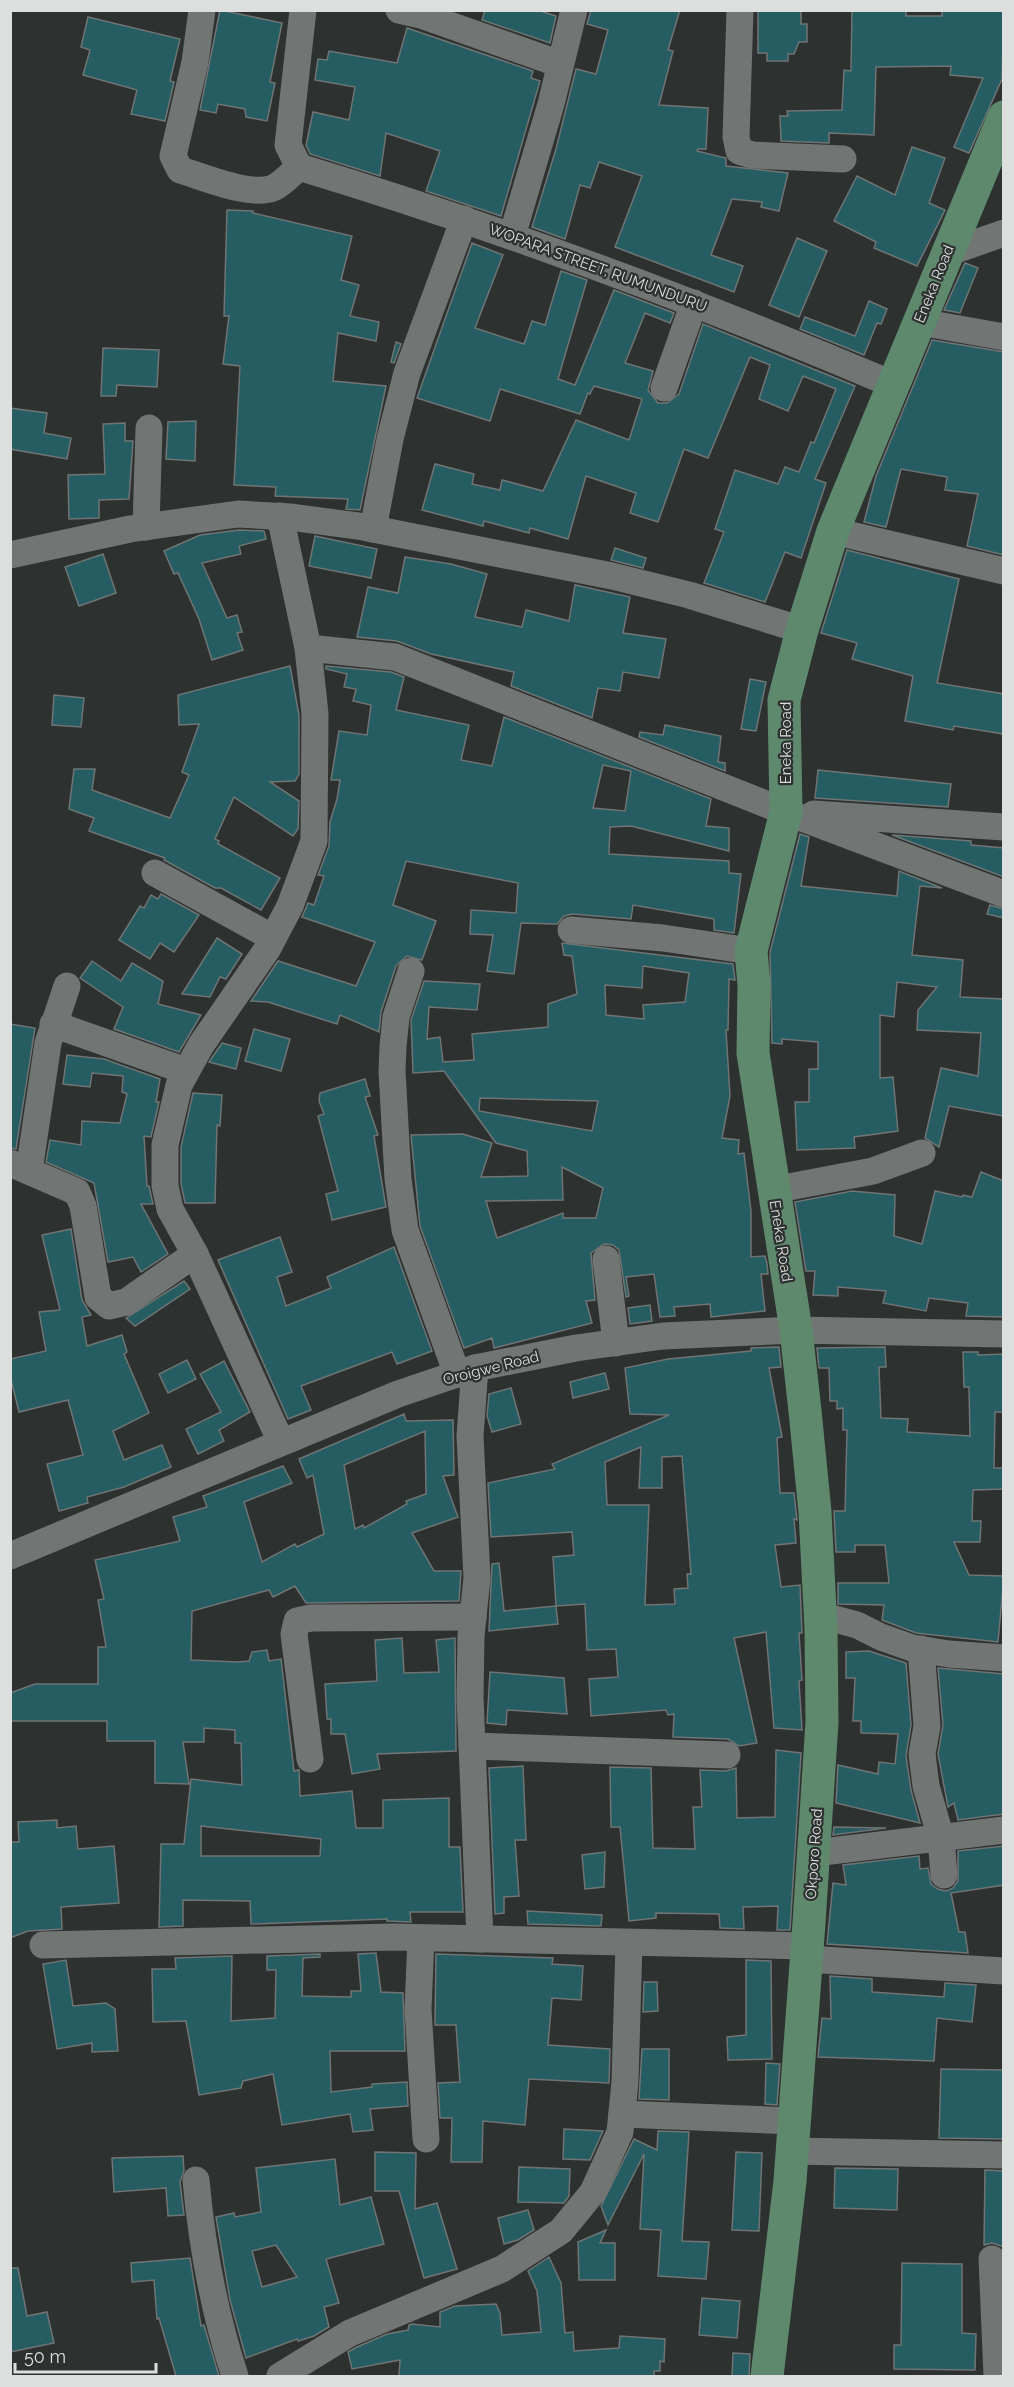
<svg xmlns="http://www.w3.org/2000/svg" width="1014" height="2387" font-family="Raleway,sans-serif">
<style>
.building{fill:#255d62;stroke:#6f7474;stroke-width:1.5;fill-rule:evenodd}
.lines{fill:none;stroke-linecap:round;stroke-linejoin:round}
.minor{stroke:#717574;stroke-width:27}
.major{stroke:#5e896d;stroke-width:33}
.labels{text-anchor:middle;stroke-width:4.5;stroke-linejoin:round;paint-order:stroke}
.street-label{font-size:15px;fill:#dddfdf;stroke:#2d3130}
</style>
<rect width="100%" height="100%" fill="#2d3130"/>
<g class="building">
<path d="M220,10L282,23L270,82L275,83L267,121L246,117L245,109L218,104L216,113L200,110Z"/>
<path d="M485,10H537L556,16L550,43L482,20Z"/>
<path d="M591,10H680L668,50L673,51L659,105L708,108L706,149H698L697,151L726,158V166L788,173L779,211L761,207L762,202L732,199L711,255L743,266L734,292L615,247L642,176L599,162L590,188L580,185L565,239L532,227L556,149L576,69L596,74L608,30L587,24Z"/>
<path d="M852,10H906V16H942V10H1004L1002,79L969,153L954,147L983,78L950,75L951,66L876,67L874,135L829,133V143L781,141L780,116H788L787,111L842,110L844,70L851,71Z"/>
<path d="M758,11H801V24H807V42H799L794,54H788V61H767V53H758Z"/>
<path d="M88,17L180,39L170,81L174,82L165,121L131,114L137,90L83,75L90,50L81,47Z"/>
<path d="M407,28L533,71L531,78L540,81L501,216L426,191L440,151L386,133L380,176L310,154L306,145L313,112L349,120L355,87L315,80L318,59L327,60L329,51L397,63Z"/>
<path d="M912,147L945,158L929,203L945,210L917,266L874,248L876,242L834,221L857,176L895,195Z"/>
<path d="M227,210L253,211V213L352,236L341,280L359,285L350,316L379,322L376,341L338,333L333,381L386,386L360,510L346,509L348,499L275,496L276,487L234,485L240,366L223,364L229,316H224Z"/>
<path d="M797,238L827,251L799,317L769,305Z"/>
<path d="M472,243L503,255L475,328L524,344L532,321L545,325L561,271L587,280L558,379L575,385L614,290L674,313L670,323L645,313L625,363L653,371L648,390L658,403H667L679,394L703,324L855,386L815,479L826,483L801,558L785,552L765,602L704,583L724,532L715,529L735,470L778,484L785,467L799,472L811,442L814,443L836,389L803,376L788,411L759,399L770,365L750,357L708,458L684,449L658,522L630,513L636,493L586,476L568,539L530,528L529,533L484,521L483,526L422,510L435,464L474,474L472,484L500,490L502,480L543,491L576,420L629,440L642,399L594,386L590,394L588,393L580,414L500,389L490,421L417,398Z"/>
<path d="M965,263L978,268L960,313L944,310Z"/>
<path d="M869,301L887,309L881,324L877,323L864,355L800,329L805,317L855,336Z"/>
<path d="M932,340L1004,352V555L967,546L978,494L945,490L947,477L901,469L886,527L864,522L876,476Z"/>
<path d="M396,342L401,344L394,363L391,362Z"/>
<path d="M103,348L159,350L157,387L117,385L116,396H101Z"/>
<path d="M10,408L47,413L44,433L71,438L67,459L10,449Z"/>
<path d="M196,421L195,461L166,459L168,422Z"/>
<path d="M125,423V441H133L129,499L99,500V518L69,519L68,475L105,474L103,424Z"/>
<path d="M239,530L264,531L266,539L239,546L241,554L202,563L227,618L237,615L242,632L237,633L243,650L212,660L199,619L178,573L174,574L164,551L200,535Z"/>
<path d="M315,536L377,549L371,578L309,566Z"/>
<path d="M615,548L646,558L643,568L611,560Z"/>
<path d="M847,550L959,579L937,683L1004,694V734L954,726L953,730L905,721L913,676L852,659L857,643L821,633Z"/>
<path d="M103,554L116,593L79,606L65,567Z"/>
<path d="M405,557L451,564L487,574L475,617L522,627L526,610L569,621L575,585L630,597L623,633L666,639L659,678L623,672L620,691L598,688L592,718L511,686L514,672L431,654L397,641L357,637L368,587L398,593Z"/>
<path d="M290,666L299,715V774L295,781L270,782L299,801L298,829L293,836L234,797L215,839L219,841L218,844L280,878L261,910L221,888H215L164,860L165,858L89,831L94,818L69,809L74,769H95L92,790L170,818L189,775L182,772L199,724L179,725L178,695Z"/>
<path d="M326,666L391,672L404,677L396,710L469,725L461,760L492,766L504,717L711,799L706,826L729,828V851L631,826L610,827L609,854L729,861V873L741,874L734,933L714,930V919L633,905L631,919L572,914L564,916L557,924L521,923L514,974L487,971L493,935L470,934L471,910L516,913L518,883L406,861L393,905L436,921L422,960L407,956L396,966L381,1012L379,1032L340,1015L337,1024L268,1002L251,1001L278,961L356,986L375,942L302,917L308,903L314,905L324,876L318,875L329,846L330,822L337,799L340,780H331L339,731L367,735L371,705L353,701L356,689L344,687L347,674L326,669ZM603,765L631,771L625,811L593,808Z"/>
<path d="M750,679L766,682L756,731L741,729Z"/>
<path d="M54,695L84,698L81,727L52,725Z"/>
<path d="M665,725L721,736L718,762L725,763V771L639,737L640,732L663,735Z"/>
<path d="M818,770L951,784L948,807L815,798Z"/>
<path d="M800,834L809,837L801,886L897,896L899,871L942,888L920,886L912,955L963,960L960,997L1004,999V1116L949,1106L939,1147L925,1138L941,1068L978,1076L981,1033L917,1030L918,1010L937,987L897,982L894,1017L880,1015V1078L893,1077L898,1131L854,1137L855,1148L797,1150L795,1102H809V1069H818V1042L782,1039V1044L772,1043L770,952Z"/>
<path d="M892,835L971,841V845L1004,848V877Z"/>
<path d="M161,894L199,915L174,952L160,943L150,959L119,940L140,906L144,908L151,895L158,899Z"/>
<path d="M990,905L1004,909V918L987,914Z"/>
<path d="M217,938L242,954L226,979L220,977L210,997L182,994Z"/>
<path d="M562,943L733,964L735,980L729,979L728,1030H726L730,1096L722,1138L739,1140L738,1154L744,1153L751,1211V1257L765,1256L767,1264L768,1274H761L765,1311L711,1317L710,1304L674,1307L675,1316L660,1317L654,1274L626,1277L629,1296L626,1297L619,1250L613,1245L604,1244L591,1253L595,1300L586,1301L592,1323L494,1348L492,1338L464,1348L420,1226L411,1135L463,1134L492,1143L481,1177L528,1176L527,1151L496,1143L444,1071L413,1073L411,1020L424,981L480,984L477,1010L429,1007L427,1039L440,1037L443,1062L474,1060L472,1034L548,1027V1004L577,994L572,956L564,955ZM643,966L689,973L685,1002L643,1005L644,1019L606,1015L605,985L642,988ZM480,1098L598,1101L592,1131L479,1111ZM562,1167L603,1188L596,1218H563V1213L497,1238L486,1201L563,1200Z"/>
<path d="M92,961L121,981L132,963L163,981L158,1004L201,1015L179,1052L114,1029L123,1007L80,978Z"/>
<path d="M10,1024L35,1028L16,1149L10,1148Z"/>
<path d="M254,1029L290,1039L281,1071L245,1061Z"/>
<path d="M222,1043L241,1048L236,1069L209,1062Z"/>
<path d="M67,1055L104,1059L160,1079L156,1102H159L151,1137L144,1136L147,1186H149L153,1204H141L168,1254L141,1272L133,1257L108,1262L94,1183L46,1162L50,1140L81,1145L82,1121L120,1123L127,1094L122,1092L123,1076L92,1073L90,1087L63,1084Z"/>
<path d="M365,1079L370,1096L365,1097L378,1135L374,1136L386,1207L332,1220L326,1194L338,1191L318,1116L324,1114L319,1101L320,1093Z"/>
<path d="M193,1093L222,1095L220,1126L217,1125L215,1203H185L181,1184V1147Z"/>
<path d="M981,1172L1004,1181V1317L966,1316L968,1303L929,1298L926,1311L883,1303L886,1291L838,1287V1296L813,1295L815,1271H806L795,1202L852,1191L895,1195L894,1236L922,1244L935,1191L962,1197L963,1195L972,1197Z"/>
<path d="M71,1229L82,1300L91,1315L82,1317L87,1346L122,1335L127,1352L124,1354L149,1413L113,1431L124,1460L162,1445L171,1467L124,1487L87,1497L88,1503L59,1511L47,1464L83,1455L68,1400L19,1412L10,1375V1359L46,1351L39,1312L60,1310L42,1235Z"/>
<path d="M280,1237L292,1272L277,1277L286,1306L331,1288L327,1277L394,1247L432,1351L397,1364L392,1352L301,1386L311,1410L288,1419L218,1260Z"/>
<path d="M184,1281L190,1289L135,1326L126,1318Z"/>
<path d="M650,1305L652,1321L630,1324L628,1308Z"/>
<path d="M779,1347L781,1367L769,1368L782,1437L777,1438L780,1493H794L797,1520L794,1519L796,1543L775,1545L781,1587L800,1585L802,1633H799L802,1680L799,1681L802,1730L774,1728L766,1632L734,1638L757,1743L739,1746L728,1739L673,1737L674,1714L668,1715L666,1710L591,1716L589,1679L618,1677L616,1649L587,1650L585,1604L556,1606L553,1557L574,1555L572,1532L491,1537L488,1483L555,1469L552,1464L669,1415L630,1414L625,1368L668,1359L751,1351V1348ZM641,1447L639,1488H662V1457L682,1456L691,1574H687L688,1588L674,1589L675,1604L645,1605L649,1505H607L605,1462Z"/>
<path d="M885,1347L886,1367H879L881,1418L908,1419L907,1432L970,1436L969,1387H964L963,1352H978V1355L1004,1354V1412H995L994,1468H1004V1489L973,1490L972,1521H981L980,1542H954L969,1575L1004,1576L998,1642L916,1633L882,1620L884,1605L838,1604V1583H889L885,1545H855V1552H836L834,1511H845L847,1430H843V1408L837,1409V1401H830L829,1368H819L817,1348Z"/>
<path d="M187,1360L196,1379L168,1393L159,1374Z"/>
<path d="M224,1361L250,1412L219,1430L224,1441L198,1454L186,1429L221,1412L200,1374Z"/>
<path d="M605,1373L609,1389L573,1398L570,1382Z"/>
<path d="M511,1388L521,1424L492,1432L487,1416L489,1394Z"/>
<path d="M404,1414L406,1421L453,1420L454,1475L443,1476L458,1517L412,1533L434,1571H461L459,1601L306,1603L295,1586L273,1597L269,1590L192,1611L191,1660L237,1662L249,1661L252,1652L267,1650L269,1661L281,1659L294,1771L299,1770L300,1796L352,1791L356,1828H383V1800L449,1798V1847H460L463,1912H410L411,1922L387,1921V1919L251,1924L250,1901L183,1900V1926L159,1927L161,1844H184L191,1779L242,1785L241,1743H235V1730L204,1728V1742H183L189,1784L155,1783V1741H107V1721H10V1693L35,1684H98V1647H106L98,1600L104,1599L95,1560L180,1541L173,1517L207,1507L203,1496L283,1466L292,1483L244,1502L262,1562L295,1544L297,1547L324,1534L313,1475L307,1478L299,1459ZM425,1431L426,1494L406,1501L407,1504L364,1528L363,1525L355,1529L344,1465ZM201,1826L321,1839L320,1856H201Z"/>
<path d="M499,1563L504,1611L556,1606L558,1624L489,1631L492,1564Z"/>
<path d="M402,1638L404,1673L439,1672L436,1640L455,1638L456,1751L377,1754L380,1769L352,1774L345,1734H331V1719H327L325,1684L377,1681L375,1640Z"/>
<path d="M869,1651L906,1663L911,1725L906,1756L911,1790L920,1823L836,1803L838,1765L878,1774L879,1762L895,1764L898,1734L861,1733V1721H853L855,1678H846V1652Z"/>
<path d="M938,1668L1004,1674V1814L958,1820L954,1803L948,1807L938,1754L943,1725Z"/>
<path d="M490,1672L564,1678L567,1714L507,1710L506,1725L487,1723Z"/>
<path d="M776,1750L801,1753L790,1930H777L778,1906L743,1907L744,1929L720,1928L719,1914L656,1913V1918L629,1921L620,1827H611L610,1767L651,1768L653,1848L695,1849L693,1807H702L700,1770L726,1771L736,1768L737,1818L775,1817Z"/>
<path d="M523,1766L526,1840H515L519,1896L504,1897V1913L495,1914L489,1768Z"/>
<path d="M57,1820V1828L76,1826L78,1849L114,1846L119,1903L61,1907L62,1929L28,1931L10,1938V1842H19L18,1822Z"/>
<path d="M834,1827L886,1828L833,1835Z"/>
<path d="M1004,1846V1885L951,1893L959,1932H965L968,1953L827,1944L833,1883L846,1885L843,1865L919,1856L920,1869L928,1868L931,1884L938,1889L946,1891L953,1888L958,1881V1851Z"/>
<path d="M605,1852L604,1887L585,1889L582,1855Z"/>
<path d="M527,1911L602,1915L601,1926L528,1924Z"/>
<path d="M376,1953L381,1992L403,1993L405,2051H330L331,2092L372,2087V2084L407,2082L408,2106L370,2109L373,2130L353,2132L350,2114L282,2125L273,2074L243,2081L241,2088L199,2095L186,2021L153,2022L152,1969H176L175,1958L232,1956L231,2021L275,2018L276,1970H267V1956L320,1954V1957L303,1958L302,1996L351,1997V1991H361L358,1954Z"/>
<path d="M436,1954L553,1958L552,1964L583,1966L581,2000L552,1998L548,2045L610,2049L609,2083L529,2079L525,2125L483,2121L482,2162H451L452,2118H440L438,2083L460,2082L456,2025H435Z"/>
<path d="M66,1960L73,2006L106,2003L115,2009L118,2051L92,2052V2043L57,2049L43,1964Z"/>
<path d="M746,1960L771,1961L772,2059L728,2060L727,2037L746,2035Z"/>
<path d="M830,1976L872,1979V1992L944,1997L945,1983L976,1985L972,2022L937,2018L934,2061L818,2057L822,2018L831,2019Z"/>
<path d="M644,1982H657L658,2011L643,2012Z"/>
<path d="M642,2049H669V2100L639,2099Z"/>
<path d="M766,2063L780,2064L777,2105L765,2104Z"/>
<path d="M941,2069L1004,2070V2139L939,2138Z"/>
<path d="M564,2129L603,2131L590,2160L563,2159Z"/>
<path d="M658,2131L689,2132L682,2241L709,2242L706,2279L658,2276L661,2230L640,2229L644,2154L608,2225L601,2206L634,2139L657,2150Z"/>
<path d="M375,2152L416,2153L415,2209L437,2203L457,2269L424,2278L399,2191H375Z"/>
<path d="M736,2152L762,2153L759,2231L732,2230Z"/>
<path d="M183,2156L184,2171L180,2182L184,2215L168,2216L166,2188L114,2192L112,2158Z"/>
<path d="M335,2159L340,2205L371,2197L384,2244L326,2259L339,2303L324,2307L329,2327L314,2336L298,2341L297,2339L246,2358L230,2300L216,2217L234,2213L235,2217L261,2212L256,2168ZM276,2245L297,2277L262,2287L252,2251Z"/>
<path d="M519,2167L570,2169L569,2196L564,2203L518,2202Z"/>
<path d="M835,2168L898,2169L897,2210L834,2208Z"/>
<path d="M985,2170L1004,2171V2247L992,2243L984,2245Z"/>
<path d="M528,2210L534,2230L518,2240L504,2244L498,2218Z"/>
<path d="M606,2230L600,2243H615V2280H579L578,2242Z"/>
<path d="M549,2257L561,2283L565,2333L573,2332L574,2351L619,2348L620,2336L665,2339L664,2362L660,2361V2371H654V2376H399L400,2360L352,2369L348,2352L357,2347L387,2334L408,2330L409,2325L412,2324L440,2327V2312L455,2306L496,2304L500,2313L502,2335L541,2332L537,2291L528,2271Z"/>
<path d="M190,2258L201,2326L204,2325L219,2376H176L159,2318L157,2319L154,2280L132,2282L131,2263Z"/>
<path d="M902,2263L962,2264V2333L976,2334L975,2370L894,2369V2345H901Z"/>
<path d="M10,2268H18L27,2316L47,2312L54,2343L10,2352Z"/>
<path d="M702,2298L740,2301L737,2338L699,2335Z"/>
<path d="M733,2353L750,2354L749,2376H732Z"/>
</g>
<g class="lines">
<g class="minor">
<path d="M202,10L195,62L173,156L180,170C204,177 250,197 273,188C282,184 291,174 299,167"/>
<path d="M399,10L421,15L560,64"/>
<path d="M740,10L736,137L739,151L752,155L843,159"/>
<path d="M299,167C501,228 698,302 892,384"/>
<path d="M299,167L288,145L303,10"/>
<path d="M512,236L551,104L574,10"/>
<path d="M947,253L1004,233"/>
<path d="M920,322L1004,337"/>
<path d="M664,388L694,303"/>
<path d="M280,516L308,648L315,714L314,841L290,906L268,948L201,1045L179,1085L165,1145V1186L170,1209L195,1254L281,1442"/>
<path d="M146,527L149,428"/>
<path d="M373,529L390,439L407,373L464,219"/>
<path d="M833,531L1004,571"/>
<path d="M10,555L130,529L238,514L290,517L358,526L612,576L689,595L802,630"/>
<path d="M308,648L395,657L786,812L1004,894"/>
<path d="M814,814L1004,827"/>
<path d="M155,873L273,938"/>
<path d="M571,930L663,938L751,951"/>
<path d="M411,971L396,1017L393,1046L392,1071L398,1179L405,1230L457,1374"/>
<path d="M53,1024L186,1071"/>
<path d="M10,1163L77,1192L83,1206L98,1297L109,1306L126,1302L195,1254"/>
<path d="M29,1171L48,1043L67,986"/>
<path d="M773,1190L873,1171L922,1153"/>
<path d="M606,1259L616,1343"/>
<path d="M475,1368L470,1436L477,1578L471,1636L470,1697L480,1939"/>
<path d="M10,1556L398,1394L475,1368L576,1348L663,1336L796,1330L1004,1334"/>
<path d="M820,1615L857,1625L881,1637L912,1648L949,1654L1004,1658"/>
<path d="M921,1649L927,1726L922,1754L926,1786L941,1838L944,1875"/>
<path d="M472,1746L727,1755"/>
<path d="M310,1759L294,1634L297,1621L311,1618L473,1617"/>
<path d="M814,1853L1004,1830"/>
<path d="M421,1938L418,2009L426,2139"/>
<path d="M43,1945L392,1937L807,1946"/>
<path d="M806,1959L1004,1971"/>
<path d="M622,2114L794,2121"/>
<path d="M792,2151L1004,2155"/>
<path d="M196,2180C202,2247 214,2312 235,2376"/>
<path d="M992,2259L997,2376"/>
<path d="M280,2376L350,2333L502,2269L561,2231L593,2192L620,2132L625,2082L629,1943"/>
</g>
<path class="major" d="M767,2376L790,2181L809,1923L822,1722L821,1629L815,1512L805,1411L796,1330L753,1053L754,985L751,951L786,812L784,700L802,630L833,531L1004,117"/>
</g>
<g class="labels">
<g class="street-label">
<text transform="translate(598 268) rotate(20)" y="5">WOPARA STREET, RUMUNDURU</text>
<text transform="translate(934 284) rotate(-68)" y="5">Eneka Road</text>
<text transform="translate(786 743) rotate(-90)" y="5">Eneka Road</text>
<text transform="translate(781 1241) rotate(81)" y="5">Eneka Road</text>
<text transform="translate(491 1368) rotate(-14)" y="5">Oroigwe Road</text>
<text transform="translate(814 1854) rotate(-86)" y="5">Okporo Road</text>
</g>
</g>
<rect width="1014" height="2387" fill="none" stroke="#dddfdf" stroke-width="24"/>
<path d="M15 2363v9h141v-9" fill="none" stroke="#dddfdf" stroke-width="3"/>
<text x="24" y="2363" font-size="18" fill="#dddfdf" stroke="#2d3130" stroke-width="4.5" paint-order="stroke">50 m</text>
</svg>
